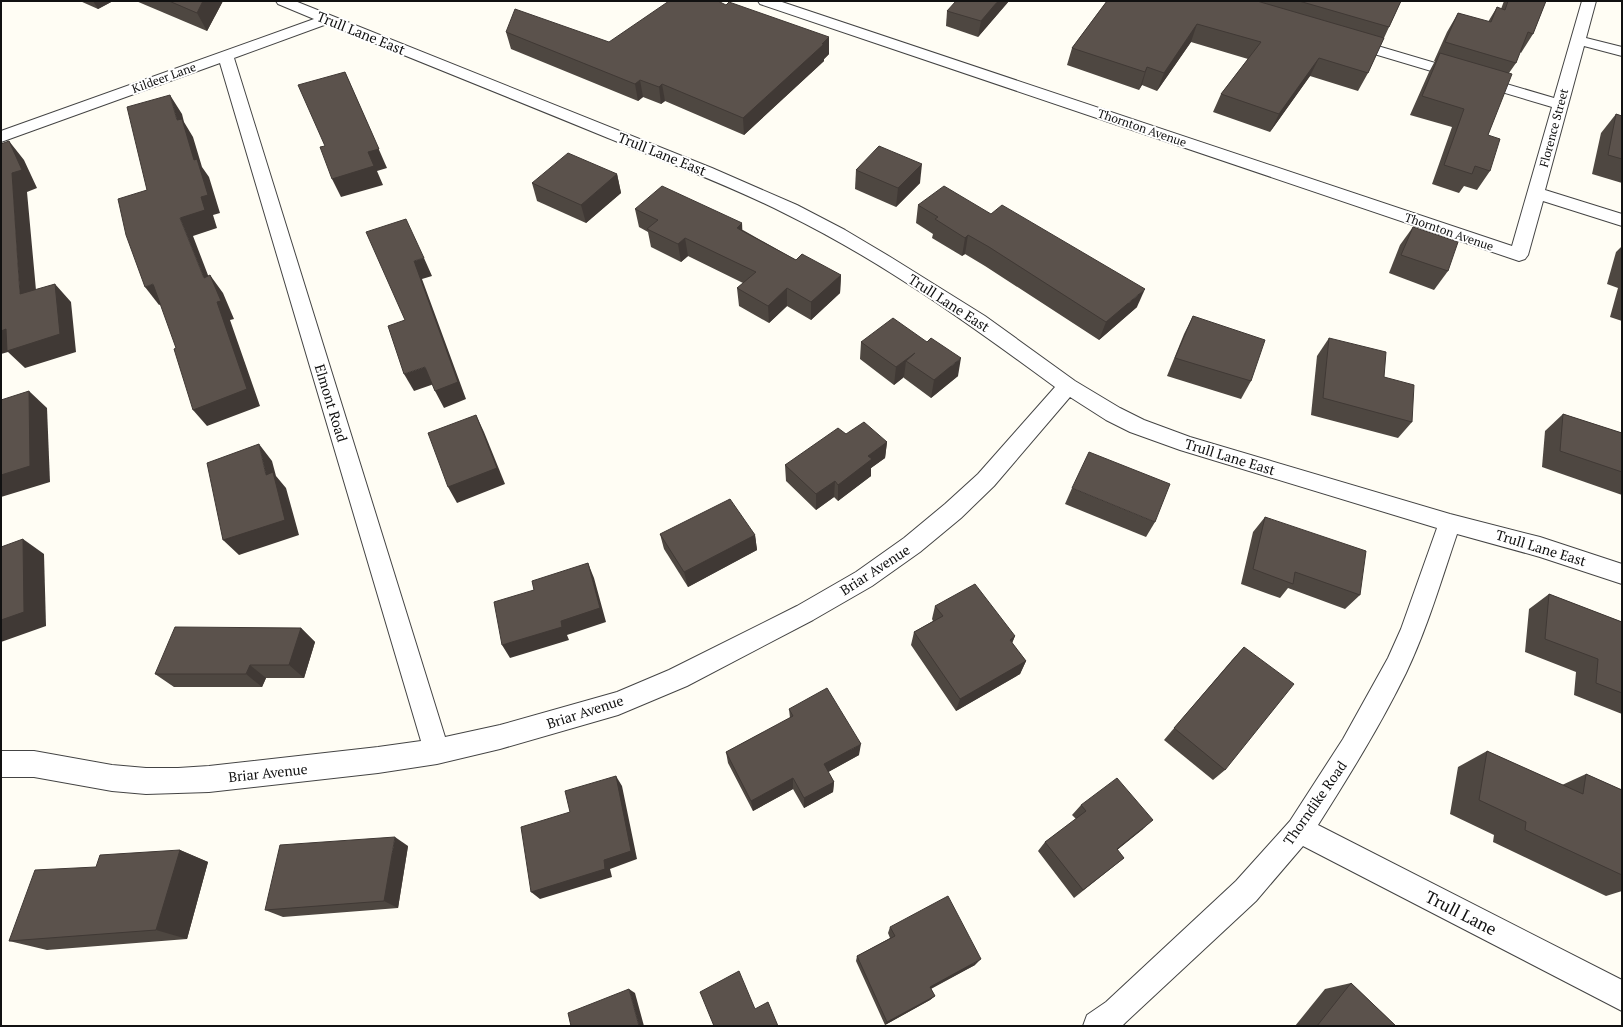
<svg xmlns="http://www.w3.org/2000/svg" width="1623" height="1027" font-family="'PT Serif',serif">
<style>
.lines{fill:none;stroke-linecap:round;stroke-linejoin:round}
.street-casing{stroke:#444;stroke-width:2}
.street{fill:#fff;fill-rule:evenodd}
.wall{fill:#4e4741}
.shaded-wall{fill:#403935}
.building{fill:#5b524c;stroke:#403935}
.labels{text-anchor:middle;stroke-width:4;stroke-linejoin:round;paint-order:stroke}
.far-street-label{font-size:12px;fill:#111;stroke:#fff}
.street-label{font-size:14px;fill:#111;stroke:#fff}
.near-street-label{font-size:17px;fill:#111;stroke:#fff}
</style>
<rect width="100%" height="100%" fill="#fffdf4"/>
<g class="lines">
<g class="street-casing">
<g id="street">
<path d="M276,1H295L712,168L797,205L845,230L892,258L985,316L1075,381L1120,408L1144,420L1190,437L1450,514L1540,537L1622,564V584L1540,557L1457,534C1441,581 1427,629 1406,673C1380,726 1349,776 1318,825L1622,980V1011L1303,846L1256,901L1126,1022L1122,1026H1083L1087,1015L1106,1002L1236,881L1290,821L1343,739L1388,658L1401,629L1437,528L1180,450L1130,432L1106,420L1070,397L994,486L961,518L920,552L872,586L813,620L687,686L618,715L500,749L437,764L378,773L209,792L146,794L112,791L34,777H1V751H34L112,765L146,768H178L209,766L378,747L421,741L220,63L1,142V131L314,19L278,4ZM327,24C421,62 515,100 608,138C668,163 729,185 786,214C882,261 969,324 1055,387L978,474L945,504L904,538L856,572L797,606L669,670L617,692L500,725L445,737L234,58Z"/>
<path d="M758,1H779L1512,246L1552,107L1344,45L1342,42L1344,39L1349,38L1354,39L1554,98L1582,1H1596L1586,38L1622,47V56L1584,46L1545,190L1622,214V226L1543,201L1528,255L1525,259L1519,261L760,4Z"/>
</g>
</g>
<use href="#street" class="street"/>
</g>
<g class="wall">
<path d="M80,1H113L98,9Z"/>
<path d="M136,1H223L207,31Z"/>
<path d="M1009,1L978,37L946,26L947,11Z"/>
<path d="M1107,1H1401L1384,38L1368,73L1358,91L1310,76L1270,132L1213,112L1221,94L1248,59L1191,42L1157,91L1142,85L1139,90L1067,65L1072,48Z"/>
<path d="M1504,1H1546L1533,34L1521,53L1520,52L1516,63L1509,73L1488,135L1490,171L1477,190L1464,186L1459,193L1432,184L1452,127L1410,115L1429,72L1435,61H1434L1447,32L1458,13L1488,22L1497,7L1501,9Z"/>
<path d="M506,32L609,42L829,54L824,59V61L744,135L665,101L661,104L643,97L638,101L511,49Z"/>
<path d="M1616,114L1622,116V183L1592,174L1601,133Z"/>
<path d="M856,170L920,183L896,207L855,189Z"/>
<path d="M617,174L621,193L586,223L537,201L532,183Z"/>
<path d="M918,205L1137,307L1099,340L985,266L965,254L962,256L932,238L933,234L916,223Z"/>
<path d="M635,209L743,230L796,260L841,275L840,293L811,320L787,306L769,323L739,306L737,288L743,283L688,256L681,262L651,247L648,232L639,227Z"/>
<path d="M1413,227L1448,271L1434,290L1389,273L1400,245Z"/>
<path d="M1622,246V321L1610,317L1618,288L1607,284L1616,252Z"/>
<path d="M1193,316L1251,381L1241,399L1167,376L1184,334Z"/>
<path d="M1329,338L1384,377L1412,422L1398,438L1311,415L1317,356Z"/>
<path d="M861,342H927L958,376L931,398L904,378V377L894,385L860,359Z"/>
<path d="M1563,414L1622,433V495L1542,467L1545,431Z"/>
<path d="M846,434L887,442L885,458L871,468V476L838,501L834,497L816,510L786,481L785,465Z"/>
<path d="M1072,488L1155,522L1146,537L1065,504Z"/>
<path d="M1265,517L1360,595L1345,609L1288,588L1280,598L1241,584L1253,532Z"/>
<path d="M660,534L755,535L757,550L688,587L664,549Z"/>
<path d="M1549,594L1622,622V714L1574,695L1576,672L1525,652L1529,609Z"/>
<path d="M935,606L1015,636L1012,643L1026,661L1020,674L956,711L911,645L914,632L933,621L932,619Z"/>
<path d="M301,628L315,642L304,678H266L262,687H174L155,674Z"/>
<path d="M1244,647L1225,770L1213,780L1164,740L1232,660Z"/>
<path d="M789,709L859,755L828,772L834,782L833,792L804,808L793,789L753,811L728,763L726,752L790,718Z"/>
<path d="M1487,751L1562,785L1586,774L1622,790V891L1606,896L1493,842L1494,835L1450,814L1458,767Z"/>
<path d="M1081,805L1143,829L1117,850L1124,858L1074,898L1038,851L1045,842L1076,819L1072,815Z"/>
<path d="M408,846L398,908L283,917L265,910Z"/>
<path d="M180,850L208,862L187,939L47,950L9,941L96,867Z"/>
<path d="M890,927L975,965L931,989L935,996L930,1000L885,1025L856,961L857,956L890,938L888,933Z"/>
<path d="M1351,983L1396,1026H1295L1325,989Z"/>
</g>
<g class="shaded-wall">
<path d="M93,1H113L98,9Z"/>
<path d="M203,1H223L207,31L197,13Z"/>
<path d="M998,1H1009L978,37L981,21Z"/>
<path d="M1197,24L1191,42L1157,91L1164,73Z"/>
<path d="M829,37V54L824,59V61L744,135L743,118Z"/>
<path d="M1319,58L1310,76L1270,132L1279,114Z"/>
<path d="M1147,67L1142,85L1139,90L1145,72Z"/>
<path d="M345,72L387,168L377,171L383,185L341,197L332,179L368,152Z"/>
<path d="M640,80L643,97L638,101L635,84Z"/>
<path d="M662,84L665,101L661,104L659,87Z"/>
<path d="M170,95L182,114L184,122L193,137L202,167L209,177L220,213L213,215L217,228L193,236L216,296L204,278L180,218L201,197L177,120Z"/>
<path d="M9,141L24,160L37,188L27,192L38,312L20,294Z"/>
<path d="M922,164L920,183L896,207L898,188Z"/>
<path d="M617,174L621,193L586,223L581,205Z"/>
<path d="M742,223L743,242L737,228Z"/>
<path d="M968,235L965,254L962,256L965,238Z"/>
<path d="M685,238L688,256L681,262L678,244Z"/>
<path d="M424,258L432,276L422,279L466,399L444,408L435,391L414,261Z"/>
<path d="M210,275L223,293L234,319L230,320L260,406L207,426L193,410L217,302Z"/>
<path d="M841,275L840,293L811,320V302Z"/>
<path d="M55,284L71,302L76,352L25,368L8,352L1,354V331Z"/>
<path d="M153,284L167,302L159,305L145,287Z"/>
<path d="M787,288V306L769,323L768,306Z"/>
<path d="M1145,289L1137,307L1099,340L1106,322Z"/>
<path d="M915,353L906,361L904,377L894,385L896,367Z"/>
<path d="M961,358L958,376L931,398L934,380Z"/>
<path d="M425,367L434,384L414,391L404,374Z"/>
<path d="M29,391L47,408L50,482L1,497V475Z"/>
<path d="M476,415L484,432L505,484L457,503L448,487Z"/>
<path d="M887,442L885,458L871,468V476L838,501V485L868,456Z"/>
<path d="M259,444L272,461L276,476L286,488L299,535L239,555L223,540L266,475Z"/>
<path d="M835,481L834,497L816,510V494Z"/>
<path d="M755,535L757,550L688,587L684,572Z"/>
<path d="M23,539L44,554L46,626L1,642V620Z"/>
<path d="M588,563L594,578L606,622L567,635L569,640L510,658L502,645L561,621Z"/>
<path d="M301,628L315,642L304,678L289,665Z"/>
<path d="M1015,636L1009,650L1010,640Z"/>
<path d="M1026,661L1020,674L956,711L960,699Z"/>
<path d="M250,665L266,678L262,687L246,674Z"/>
<path d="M861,744L859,755L823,775L824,764Z"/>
<path d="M616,776L622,786L637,859L610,869L612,877L540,899L531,892L604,860Z"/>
<path d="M793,778V789L753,811L751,801Z"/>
<path d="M834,782L833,792L804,808V798Z"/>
<path d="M1153,820L1143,829L1107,858L1117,849Z"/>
<path d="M395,837L408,846L398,908L384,901Z"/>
<path d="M180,850L208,862L187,939L156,930Z"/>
<path d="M981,959L975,965L926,991L930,987Z"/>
<path d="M629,989L635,993L644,1026H639Z"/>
<path d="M935,996L930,1000L885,1025L887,1022Z"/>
</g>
<g class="building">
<path d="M169,1H203L197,13Z"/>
<path d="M669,1H718L726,5L729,2L829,37L822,44H824L743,118L662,84L659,87L640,80L635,84L506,32L515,9L609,42Z"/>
<path d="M956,1H998L981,21L947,11Z"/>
<path d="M1107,1H1257L1384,38L1368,73L1319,58L1279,114L1221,94L1261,42L1197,24L1164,73L1147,67L1145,72L1072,48Z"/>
<path d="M1299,1H1401L1389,27Z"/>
<path d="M1508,1H1546L1533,34L1528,32L1516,63L1445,42L1458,13L1491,22L1497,7L1505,10Z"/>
<path d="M1440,53L1512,74L1488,135L1500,139L1490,171L1475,166L1472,174L1444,165L1464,109L1422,96Z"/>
<path d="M345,72L379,149L368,152L374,166L332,179L320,147L325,146L298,85Z"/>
<path d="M170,95L177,120L182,119L194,160L197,159L208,195L201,197L205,210L180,218L204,278L210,275L221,301L217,302L247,389L193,410L174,349L176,348L153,284L145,287L126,235L118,199L147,190L127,107Z"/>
<path d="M1616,114L1622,116V159L1608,155Z"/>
<path d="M9,141L22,170L12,173L20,294L55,284L60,334L7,351L6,329L1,331V144Z"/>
<path d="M879,146L922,164L898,188L856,170Z"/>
<path d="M568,153L617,174L581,205L532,183Z"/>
<path d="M662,186L742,223L737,228L796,260L802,254L841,275L811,302L787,288L768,306L737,288L756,272L685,238L678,244L647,229L658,220L635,209Z"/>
<path d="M944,186L991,214L1002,205L1145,289L1106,322L989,247L968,235L965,238L935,219L938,217L918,205Z"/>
<path d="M406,219L424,258L414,261L458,382L435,391L425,367L404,374L388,326L405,320L366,232Z"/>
<path d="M1413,227L1458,242L1448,271L1401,255Z"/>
<path d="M1193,316L1265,340L1251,381L1175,358Z"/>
<path d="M893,318L927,342L931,338L961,358L934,380L906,361L915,353L896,367L861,342Z"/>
<path d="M1329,338L1386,352L1384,377L1414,385L1412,422L1323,398Z"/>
<path d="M29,391L30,466L1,475V400Z"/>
<path d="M1563,414L1622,433V472L1560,451Z"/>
<path d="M476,415L497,468L448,487L428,433Z"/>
<path d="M864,422L887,442L868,456L872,459L838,485L835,481L816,494L785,465L838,428L846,434Z"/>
<path d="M259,444L266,475L273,472L285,520L223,540L207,463Z"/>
<path d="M1089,452L1170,484L1155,522L1072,488Z"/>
<path d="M730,499L755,535L684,572L660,534Z"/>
<path d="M1265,517L1366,551L1360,595L1295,572L1293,584L1253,569Z"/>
<path d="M23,539L24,612L1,620V547Z"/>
<path d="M588,563L600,608L561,621L562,627L502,645L494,602L534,590L532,581Z"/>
<path d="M975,584L1015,636L1010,640L1026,661L960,699L914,632L943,616L935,606Z"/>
<path d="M1549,594L1622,622V693L1596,683L1598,659L1545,639Z"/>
<path d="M175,627L301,628L289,665H250L246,674H155Z"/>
<path d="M1244,647L1294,684L1225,770L1174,728Z"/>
<path d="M827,688L861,744L824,764L834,782L804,798L793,778L751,801L726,752L793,716L789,709Z"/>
<path d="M1487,751L1583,794L1586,774L1622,790V875L1525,830L1526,822L1479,800Z"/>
<path d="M616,776L631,851L604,860L605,869L531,892L521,827L570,812L565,791Z"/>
<path d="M1117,778L1153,820L1117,849L1124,858L1083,890L1045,842L1086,811L1081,805Z"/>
<path d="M395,837L384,901L265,910L280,845Z"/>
<path d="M180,850L156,930L9,941L35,870L96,867L100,855Z"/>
<path d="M948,896L981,959L930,987L935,996L887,1022L857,956L895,936L890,927Z"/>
<path d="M739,971L755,1009L768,1002L778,1026H714L700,992Z"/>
<path d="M1351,983L1396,1026H1317Z"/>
<path d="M629,989L639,1026H571L568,1013Z"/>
</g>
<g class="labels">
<g class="far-street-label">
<text transform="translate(164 78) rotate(-20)" y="4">Kildeer Lane</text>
<text transform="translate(1142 128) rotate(19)" y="4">Thornton Avenue</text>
<text transform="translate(1554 128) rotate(-75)" y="4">Florence Street</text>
<text transform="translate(1449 232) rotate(19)" y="4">Thornton Avenue</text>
</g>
<g class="street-label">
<text transform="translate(361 33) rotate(22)" y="5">Trull Lane East</text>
<text transform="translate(662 154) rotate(22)" y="5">Trull Lane East</text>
<text transform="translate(949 303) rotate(33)" y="5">Trull Lane East</text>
<text transform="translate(331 403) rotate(73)" y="5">Elmont Road</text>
<text transform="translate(1230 457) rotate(17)" y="5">Trull Lane East</text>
<text transform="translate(1541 548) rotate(17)" y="5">Trull Lane East</text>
<text transform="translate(875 570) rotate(-33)" y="5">Briar Avenue</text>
<text transform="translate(585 712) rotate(-18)" y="5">Briar Avenue</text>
<text transform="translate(268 773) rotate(-6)" y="5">Briar Avenue</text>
<text transform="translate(1315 803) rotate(-55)" y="5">Thorndike Road</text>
</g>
<g class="near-street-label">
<text transform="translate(1461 913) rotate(27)" y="6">Trull Lane</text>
</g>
</g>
<rect width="1623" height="1027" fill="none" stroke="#111111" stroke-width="4"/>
</svg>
